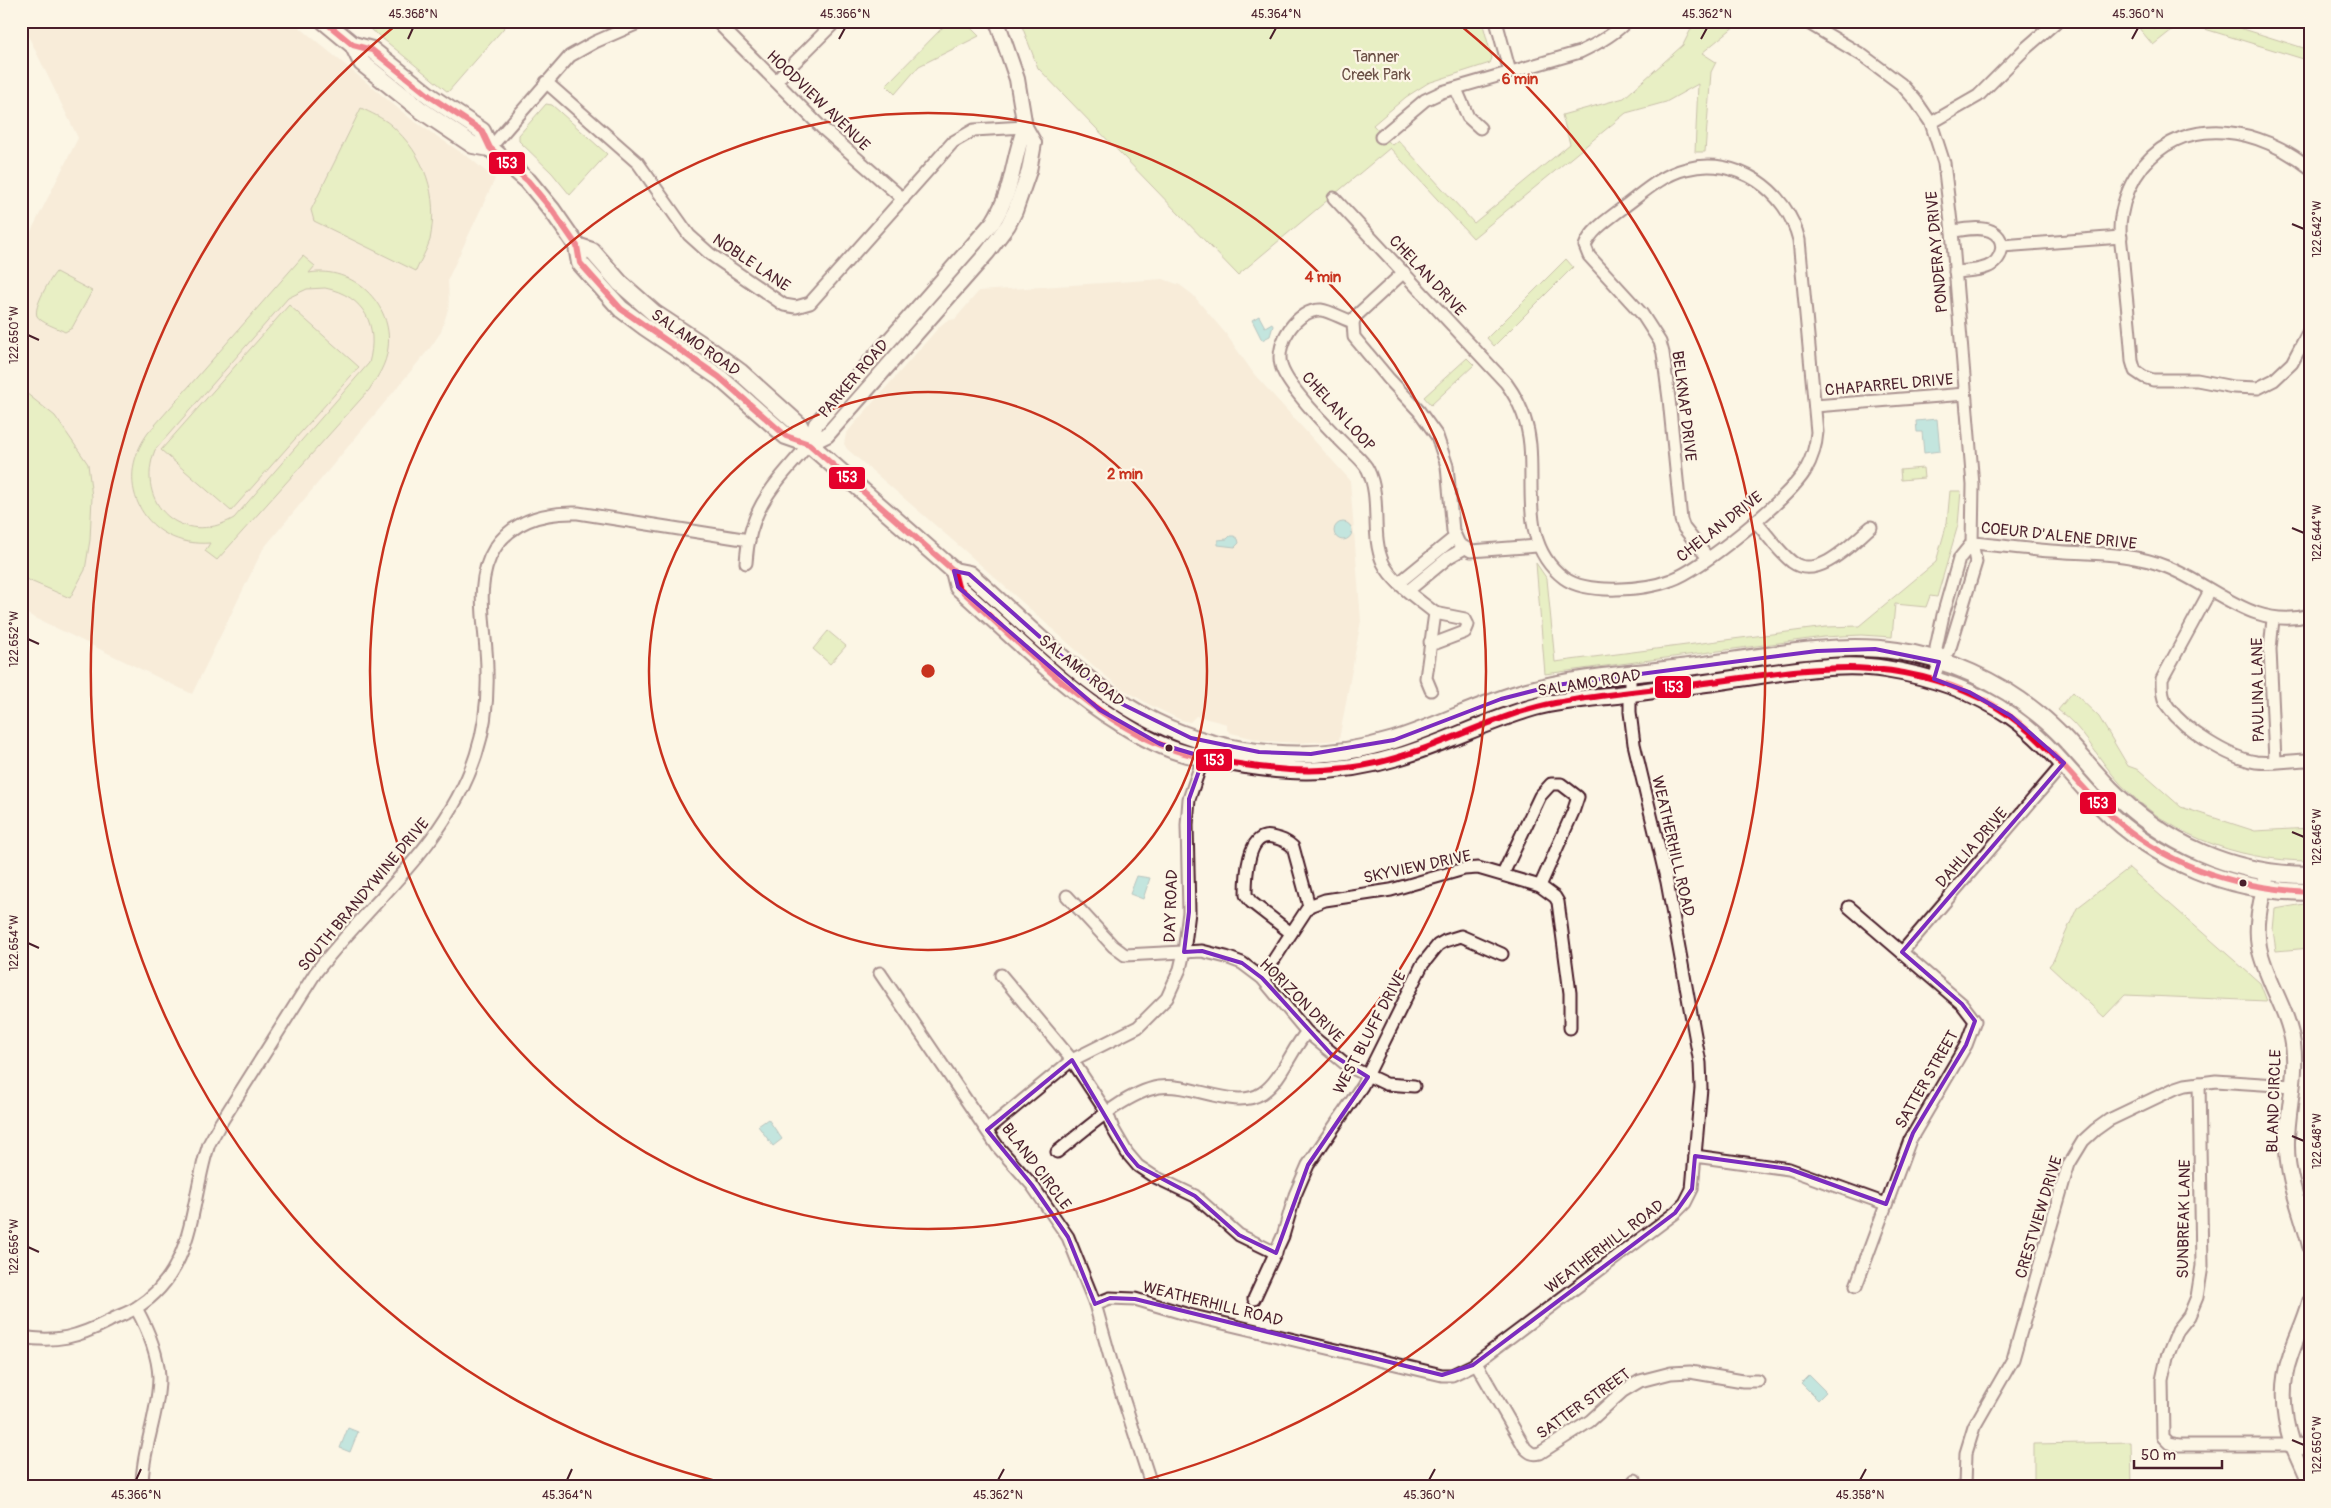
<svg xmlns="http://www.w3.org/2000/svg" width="2331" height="1508" font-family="Pangolin,sans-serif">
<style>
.built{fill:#f3e1cb}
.green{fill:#d0e69b;stroke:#8d8263;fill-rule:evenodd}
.water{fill:#7ed0d4;stroke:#698990}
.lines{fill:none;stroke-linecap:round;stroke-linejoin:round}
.minor-casing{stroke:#4a1f2b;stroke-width:15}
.tertiary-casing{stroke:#4a1f2b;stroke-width:18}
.secondary-casing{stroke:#4a1f2b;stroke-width:20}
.minor{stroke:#fcf5e5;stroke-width:11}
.tertiary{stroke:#fcf5e5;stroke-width:14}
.secondary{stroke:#fcf5e5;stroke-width:16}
.bus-1-casing{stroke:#fcf5e5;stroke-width:10}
.bus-1{stroke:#e4002b;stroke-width:6}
.marked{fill:none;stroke:#7b2cbf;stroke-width:4;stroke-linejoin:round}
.ticks{fill:none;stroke:#4a1f2b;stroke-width:2}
.ring{fill:none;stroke:#c8321e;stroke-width:2.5}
.bus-dot{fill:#4a1f2b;stroke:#fcf5e5;stroke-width:2}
.labels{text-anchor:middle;stroke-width:4.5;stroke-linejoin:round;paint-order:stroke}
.park-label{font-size:16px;fill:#6c5147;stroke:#fcf5e5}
.street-label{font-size:16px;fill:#4a1f2b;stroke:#fcf5e5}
.centre{fill:#c8321e;stroke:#fcf5e5;stroke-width:2.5}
.ring-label{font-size:15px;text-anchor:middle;font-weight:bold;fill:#c8321e;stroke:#fcf5e5;stroke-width:4.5;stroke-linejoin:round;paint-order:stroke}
.line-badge{stroke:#fcf5e5;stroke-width:2}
.badge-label{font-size:14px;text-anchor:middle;font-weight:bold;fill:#fff}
.neatline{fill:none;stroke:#4a1f2b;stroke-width:2}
.ticks-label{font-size:12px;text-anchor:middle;fill:#4a1f2b}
</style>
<rect width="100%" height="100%" fill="#fcf5e5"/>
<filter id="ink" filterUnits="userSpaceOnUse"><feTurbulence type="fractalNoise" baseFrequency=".02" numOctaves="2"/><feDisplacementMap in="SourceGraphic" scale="10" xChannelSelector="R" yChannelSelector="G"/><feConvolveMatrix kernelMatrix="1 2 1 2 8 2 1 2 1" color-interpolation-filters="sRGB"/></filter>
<g filter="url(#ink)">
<g class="built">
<path d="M21,21H292L411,119L471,159L495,179L448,279L449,306L441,332L430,348L263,549L192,694L21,611V251L78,138Z"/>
<path d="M1163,279L1180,285L1193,295L1226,334L1254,374L1350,480L1361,621L1339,740L1299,743L1264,741L1231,733L1227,730V724L1196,716L1190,722L1181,720L1150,705L1118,686L1095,667L965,551L847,449L844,444L846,434L855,423L940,326L946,321L955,319L979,291Z"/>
</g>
<g class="green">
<path d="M361,21H510L448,92Z"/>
<path d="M949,21H964L979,36L919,66L895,94L886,85Z"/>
<path d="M1020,21H1482L1492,58L1490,63L1428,83L1406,97L1373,125L1392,145L1398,140L1474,223L1570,144L1562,115L1624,98L1683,45L1695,21H1741L1702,53L1716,62L1711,72L1705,152H1695L1698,84L1666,102L1626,113L1473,238L1390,148L1238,275L1038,68Z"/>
<path d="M2133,21H2148L2154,29L2165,21H2218L2310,50V61L2182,22L2153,45Z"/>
<path d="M546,104L552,105L607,154L570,195L552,173L519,141V135Z"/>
<path d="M361,108C371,113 383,118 391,125C425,155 439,195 430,240C427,250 420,261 416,271L314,221L311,210Z"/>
<path d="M303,256L315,266L309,273C352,265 394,304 388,348C386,365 378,376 369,390L217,560L205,551L210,543C147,548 110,485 148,433ZM325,288C365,296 379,326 369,363L234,518C182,548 134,504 155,450L288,298L307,289Z"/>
<path d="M1566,259L1573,267L1494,346L1487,338Z"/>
<path d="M56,272L92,291L72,328L65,332C58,328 41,323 37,316C33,307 50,279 56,272Z"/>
<path d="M289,305L359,367L231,511L161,450Z"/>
<path d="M1467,358L1474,365L1431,405L1424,397Z"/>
<path d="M21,389L55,416L88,464L92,497L90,540L85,570L70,598L21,577Z"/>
<path d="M1923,468L1924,478L1901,480L1900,470Z"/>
<path d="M1950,491H1961L1958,525L1937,597L1930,596L1926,607L1895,604L1892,637L1861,635L1824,637L1545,674L1536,563L1547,579L1555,662L1826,627L1859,626L1936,562L1947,523Z"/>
<path d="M828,631L846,646L830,664L813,649Z"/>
<path d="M2073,692L2099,717L2128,766L2139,770L2181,807L2255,831L2310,828V861C2236,861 2160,833 2112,774C2094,752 2082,727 2058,710Z"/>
<path d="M2129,868L2260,983L2267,1001L2125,995L2104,1017L2049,966L2053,961L2077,908Z"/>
<path d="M2310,903V948L2276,951L2273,930L2275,909Z"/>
<path d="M2131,1442L2132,1487H2034V1444Z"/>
</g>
<g class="water">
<path d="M1259,316L1265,327L1272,323L1273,326L1270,336L1262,340L1252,320Z"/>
<path d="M1937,419L1940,451L1924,453L1922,432H1917L1916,421Z"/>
<circle cx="1343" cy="531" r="9"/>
<path d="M1230,536H1234L1238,539L1239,543L1235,547L1218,545V540L1227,539Z"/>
<path d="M1137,876L1150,878L1143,899L1130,894Z"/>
<path d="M768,1119L782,1139L773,1146L758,1126Z"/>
<path d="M1809,1375L1826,1392L1818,1400L1801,1383Z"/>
<path d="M348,1428L358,1432L350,1452L340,1448Z"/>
</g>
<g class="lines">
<g class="minor-casing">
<g id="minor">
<path d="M716,21L821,127L903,199"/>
<path d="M1496,21L1510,72"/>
<path d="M1805,21L1862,55L1901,84L1916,101L1931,123L1944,163L1952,231L1973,485L1972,543L1976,562L1949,651L1939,662L1934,679"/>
<path d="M776,81L836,21"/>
<path d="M546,82L638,163L689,235L710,254L784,305L796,307L810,303L953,142L974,130L1025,127"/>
<path d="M1456,89L1468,117L1480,128"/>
<path d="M1931,123L1978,96L2026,48L2057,21"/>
<path d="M1381,137L1425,100L1442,92L1580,52C1597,44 1614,35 1627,21"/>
<path d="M490,148L570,56L595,42L643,21"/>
<path d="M2310,168C2262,129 2187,112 2143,166C2131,181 2124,198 2121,217C2118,232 2122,248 2123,263C2126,296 2130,328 2132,361L2135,371L2144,377L2153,380H2197L2233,387L2258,388L2274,380L2292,363L2310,329"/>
<path d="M1334,198L1506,383C1520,402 1528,422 1530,445C1534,492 1521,546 1564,578C1587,595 1646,590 1671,580C1702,569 1788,499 1805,471C1812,459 1816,446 1817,432L1799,240C1787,191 1737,155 1686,169C1662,175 1645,191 1625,206C1612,217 1591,229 1585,246L1589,256L1642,314L1660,342L1663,353L1669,399L1681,520L1684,528L1708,558"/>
<path d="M1952,231C1964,230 1979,226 1991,231C2009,240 2002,261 1987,267C1977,271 1965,271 1955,272"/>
<path d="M2002,246L2121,237"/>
<path d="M1404,272L1356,316L1353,322L1354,337L1389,379L1419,411L1437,436L1447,466L1453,531L1459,544L1471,551L1537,546"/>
<path d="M1353,322C1343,319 1330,311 1321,310C1297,309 1275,343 1281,365C1286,385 1329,429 1345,445C1352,452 1364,461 1368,470C1382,499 1370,534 1383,563C1393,583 1418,599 1435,613L1426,678L1431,690"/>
<path d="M1815,406L1965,394"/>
<path d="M1755,521C1767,534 1778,551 1792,562C1818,581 1852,543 1871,527"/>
<path d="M1972,543C1998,545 2024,549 2051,551C2089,554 2131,552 2167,567C2215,586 2254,631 2310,615"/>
<path d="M746,563C749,507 775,484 809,444"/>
<path d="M1400,582L1455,537"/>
<path d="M1409,590L1449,557L1465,548"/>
<path d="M2210,591L2162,679C2162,690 2162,700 2169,708C2185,730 2229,758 2256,762C2273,764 2292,760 2310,760"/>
<path d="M2273,619L2270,649L2275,761"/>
<path d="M1430,642L1436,643L1465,632L1468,625L1465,619L1435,613"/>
<path d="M1939,662L1936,648L1943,615L1959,559L1972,543"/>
<path d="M1503,874L1540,796L1551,784H1561L1578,797L1573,812L1540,886"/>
<path d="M1067,896L1113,946L1125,955L1202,951L1226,957L1242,963L1262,978L1307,1032L1348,1066L1386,1084L1414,1086"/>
<path d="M1849,907L1962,1004L1975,1021L1966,1045L1910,1140L1856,1286"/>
<path d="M1291,933L1251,902L1246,895C1246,878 1247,831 1272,837C1281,839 1287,841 1293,847L1309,906"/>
<path d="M1902,952L2064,763"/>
<path d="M880,973L998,1147L1032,1185L1068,1237L1095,1304L1111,1361L1152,1487"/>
<path d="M1001,975L1072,1060L1107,1113L1113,1129L1127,1153L1138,1166L1153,1176L1195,1196L1239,1235L1276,1253"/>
<path d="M1262,978L1309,906L1325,900L1391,890L1464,869L1478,868L1540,886L1555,897L1558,902L1570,993V1028"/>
<path d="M2199,1083L2202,1266L2197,1297L2189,1316L2178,1330L2167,1357L2162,1380L2163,1437L2169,1443L2179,1445H2292L2310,1486"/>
<path d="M987,1130L1072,1060L1138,1027L1167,998L1180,969L1184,952L1189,912L1187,825L1189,799L1206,750"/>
<path d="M1057,1152C1084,1131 1124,1093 1159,1087C1191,1082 1235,1111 1262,1093C1281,1081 1292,1048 1307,1032"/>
<path d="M1695,1156L1789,1169L1886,1204"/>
<path d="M1254,1299L1283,1236L1295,1195L1308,1165L1362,1086L1422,965L1438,945L1445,941L1461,936L1502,954"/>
<path d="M1095,1304L1110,1298L1135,1299L1189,1315L1442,1375H1452L1473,1365L1675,1213L1685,1203L1692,1189L1701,1088L1700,1063L1667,882L1634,744L1630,712V675"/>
<path d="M136,1308C147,1328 158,1354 159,1377C159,1414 142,1449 142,1487"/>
<path d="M21,1337C56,1343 78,1337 109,1321C118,1316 128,1313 136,1308C192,1273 190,1213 205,1157L209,1144L220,1124L316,972C371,901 447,844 476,755C485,728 488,698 487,670C487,629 472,584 495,548C514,519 546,512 578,513L749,540"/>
<path d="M1476,1363L1525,1448C1530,1453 1533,1455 1540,1453L1590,1421L1623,1391L1640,1381L1671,1373L1690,1372L1743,1381H1758"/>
<path d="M1629,1487L1635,1480"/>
<path d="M1965,1487L1966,1453L1974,1427L2013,1359L2064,1180L2069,1164L2083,1141L2095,1130L2109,1120L2176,1088L2185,1085L2216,1081L2292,1086"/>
</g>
</g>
<g class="tertiary-casing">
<g id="tertiary">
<path d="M809,444L827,435L987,253L1008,225L1015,211L1029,171L1034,143L1025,127L1017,79L997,21"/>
<path d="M809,444L816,424L993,222C1014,189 1012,160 1025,127"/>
<path d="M2266,879C2261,901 2255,924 2259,947C2266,981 2288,1009 2293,1044C2298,1078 2286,1112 2287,1146C2287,1180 2302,1213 2310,1246"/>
<path d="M2310,1302C2305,1321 2296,1338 2290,1357C2280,1385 2283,1416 2292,1445L2310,1447"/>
</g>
</g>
<g class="secondary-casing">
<g id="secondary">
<path d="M324,21L353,45L362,63L421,110L473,145L490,148"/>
<path d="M353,45L372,50L431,97L482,131L490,148L528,181L552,210L577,246L580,263L621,309L645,327L719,377L786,436L809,444L954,571L958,587C1008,631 1063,688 1119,722C1139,735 1163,748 1187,754C1194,756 1202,756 1209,758C1277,773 1333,777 1401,756C1447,742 1489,720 1535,707C1562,700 1589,698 1617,695C1647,691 1676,687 1706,683C1759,676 1834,660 1885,669C1930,676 1973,690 2011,716C2047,741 2071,775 2101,806C2156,862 2231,892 2310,892"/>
<path d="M577,246L592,251L620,283L654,313L710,350L740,372L799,425L809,444"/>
<path d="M954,571L969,574C1026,624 1086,688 1155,722C1227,758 1317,764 1394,740C1439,726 1482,703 1527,691C1580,677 1636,674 1689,667C1754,659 1832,641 1897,651C1947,658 1999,682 2038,714C2066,736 2086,764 2110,789C2164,844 2233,875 2310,875"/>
</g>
</g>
<use href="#minor" class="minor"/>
<use href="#tertiary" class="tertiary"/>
<use href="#secondary" class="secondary"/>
<g class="bus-1-casing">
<path id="bus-1" d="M324,21L353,45L372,50L431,97L482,131L490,148L528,181L552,210L577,246L580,263L621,309L719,377L786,436L809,444L954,571L958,587C1021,644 1089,719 1171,749C1194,757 1220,761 1245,765C1288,772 1333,773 1376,763C1438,749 1493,715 1555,703C1604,694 1654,690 1704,683C1804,670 1884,651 1980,698C2031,723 2062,766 2100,805C2157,863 2230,888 2310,892"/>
</g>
<use href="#bus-1" class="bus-1"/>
</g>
</g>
<path d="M0 0H2331V1508H0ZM954,571L969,574L1076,669L1122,704L1191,738L1259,752L1311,754L1394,740L1501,699L1556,685L1817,651L1875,649L1939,662L1934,679L1969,692L2011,716L2064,763L1902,952L1962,1004L1975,1021L1966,1045L1913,1133L1886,1204L1789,1169L1695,1156L1692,1189L1675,1213L1473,1365L1442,1375L1135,1299L1110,1298L1095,1304L1068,1237L1032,1185L987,1130L1072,1060L1127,1153L1138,1166L1195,1196L1239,1235L1276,1253L1308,1165L1368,1077L1331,1054L1262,978L1242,963L1202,951L1184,952L1189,912V799L1204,757L1160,744L1100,710L958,587Z" fill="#fcf5e5" fill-opacity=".55" fill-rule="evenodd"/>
<path class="marked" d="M954,571L969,574L1076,669L1122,704L1191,738L1259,752L1311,754L1394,740L1501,699L1556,685L1817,651L1875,649L1939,662L1934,679L1969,692L2011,716L2064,763L1902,952L1962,1004L1975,1021L1966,1045L1913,1133L1886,1204L1789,1169L1695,1156L1692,1189L1675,1213L1473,1365L1442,1375L1135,1299L1110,1298L1095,1304L1068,1237L1032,1185L987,1130L1072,1060L1127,1153L1138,1166L1195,1196L1239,1235L1276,1253L1308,1165L1368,1077L1331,1054L1262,978L1242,963L1202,951L1184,952L1189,912V799L1204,757L1160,744L1100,710L958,587Z"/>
<path class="ticks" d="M408,39L413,28M839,39L845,28M1270,39L1276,28M1701,39L1707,28M2132,39L2138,28M2292,224L2304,229M28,335L39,340M2292,528L2304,533M28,639L39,644M2292,832L2304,837M28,943L39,948M2292,1136L2304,1141M28,1247L39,1252M2292,1440L2304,1445M136,1480L141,1469M567,1480L572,1469M998,1480L1004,1469M1429,1480L1435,1469M1860,1480L1866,1469"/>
<g class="ring">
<circle cx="928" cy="671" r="279"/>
<circle cx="928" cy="671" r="558"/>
<path d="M740 1487A837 837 0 0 1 396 25M1460 25A837 837 0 0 1 1116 1487"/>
</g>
<g class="bus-dot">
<circle cx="1169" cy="748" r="4.5"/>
<circle cx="2243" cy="883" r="4.5"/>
</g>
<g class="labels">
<g class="park-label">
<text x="1376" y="62">Tanner<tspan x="1376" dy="18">Creek Park</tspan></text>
</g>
<g class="street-label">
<text transform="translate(819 100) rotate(44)" y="6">HOODVIEW AVENUE</text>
<text transform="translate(1936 252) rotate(-95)" y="6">PONDERAY DRIVE</text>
<text transform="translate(752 262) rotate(34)" y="6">NOBLE LANE</text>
<text transform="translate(1428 275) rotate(47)" y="6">CHELAN DRIVE</text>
<text transform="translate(696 342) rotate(35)" y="6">SALAMO ROAD</text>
<text transform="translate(853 378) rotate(-49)" y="6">PARKER ROAD</text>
<text transform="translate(1889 384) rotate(-5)" y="6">CHAPARREL DRIVE</text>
<text transform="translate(1685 406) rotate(83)" y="6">BELKNAP DRIVE</text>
<text transform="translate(1339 411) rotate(48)" y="6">CHELAN LOOP</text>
<text transform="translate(1719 526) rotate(-38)" y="6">CHELAN DRIVE</text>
<text transform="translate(2059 535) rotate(6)" y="6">COEUR D'ALENE DRIVE</text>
<text transform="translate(1082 670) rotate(39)" y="6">SALAMO ROAD</text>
<text transform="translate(1589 682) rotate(-9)" y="6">SALAMO ROAD</text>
<text transform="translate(2257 690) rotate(-91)" y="6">PAULINA LANE</text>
<text transform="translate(1674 846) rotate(77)" y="6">WEATHERHILL ROAD</text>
<text transform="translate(1971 847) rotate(-49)" y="6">DAHLIA DRIVE</text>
<text transform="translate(1417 866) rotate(-12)" y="6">SKYVIEW DRIVE</text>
<text transform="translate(363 894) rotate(-50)" y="6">SOUTH BRANDYWINE DRIVE</text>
<text transform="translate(1170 906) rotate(-88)" y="6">DAY ROAD</text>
<text transform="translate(1302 1000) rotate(45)" y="6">HORIZON DRIVE</text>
<text transform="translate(1369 1032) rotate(-62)" y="6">WEST BLUFF DRIVE</text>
<text transform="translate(1926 1079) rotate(-60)" y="6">SATTER STREET</text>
<text transform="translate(2273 1101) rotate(-88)" y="6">BLAND CIRCLE</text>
<text transform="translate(1037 1166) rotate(53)" y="6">BLAND CIRCLE</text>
<text transform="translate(2038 1217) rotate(-73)" y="6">CRESTVIEW DRIVE</text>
<text transform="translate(2183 1219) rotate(-89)" y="6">SUNBREAK LANE</text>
<text transform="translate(1604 1246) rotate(-37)" y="6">WEATHERHILL ROAD</text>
<text transform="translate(1213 1303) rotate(14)" y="6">WEATHERHILL ROAD</text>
<text transform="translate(1583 1403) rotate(-35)" y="6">SATTER STREET</text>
</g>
</g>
<circle cx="928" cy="671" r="8" class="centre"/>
<g class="ring-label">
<text x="1520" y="84">6 min</text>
<text x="1323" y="282">4 min</text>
<text x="1125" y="479">2 min</text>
</g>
<g class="line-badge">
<rect x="488" y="151" width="38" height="24" rx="5" fill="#e4002b"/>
<rect x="828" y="466" width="38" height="24" rx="5" fill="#e4002b"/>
<rect x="1654" y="675" width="38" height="24" rx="5" fill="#e4002b"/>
<rect x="1195" y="748" width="38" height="24" rx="5" fill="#e4002b"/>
<rect x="2079" y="791" width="38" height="24" rx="5" fill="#e4002b"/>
</g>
<g class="badge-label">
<text x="507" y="168">153</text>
<text x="847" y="482">153</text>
<text x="1673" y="692">153</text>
<text x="1214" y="765">153</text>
<text x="2098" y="808">153</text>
</g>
<rect width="2331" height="1508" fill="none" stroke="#fcf5e5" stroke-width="55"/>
<path d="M2134 1460v8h88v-8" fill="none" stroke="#4a1f2b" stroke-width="2.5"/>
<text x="2141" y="1460" font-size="15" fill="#4a1f2b" stroke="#fcf5e5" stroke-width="4" paint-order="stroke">50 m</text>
<rect x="28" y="28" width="2276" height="1452" class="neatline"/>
<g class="ticks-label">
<text x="413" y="18">45.368°N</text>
<text x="845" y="18">45.366°N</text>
<text x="1276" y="18">45.364°N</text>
<text x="1707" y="18">45.362°N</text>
<text x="2138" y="18">45.360°N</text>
<text transform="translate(2317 229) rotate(-90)" y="4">122.642°W</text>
<text transform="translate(14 335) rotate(-90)" y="4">122.650°W</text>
<text transform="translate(2317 533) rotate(-90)" y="4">122.644°W</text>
<text transform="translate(14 639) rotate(-90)" y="4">122.652°W</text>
<text transform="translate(2317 837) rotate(-90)" y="4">122.646°W</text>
<text transform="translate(14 943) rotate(-90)" y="4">122.654°W</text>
<text transform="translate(2317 1141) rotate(-90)" y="4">122.648°W</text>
<text transform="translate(14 1247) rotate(-90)" y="4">122.656°W</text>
<text transform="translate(2317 1445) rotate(-90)" y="4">122.650°W</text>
<text x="136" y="1499">45.366°N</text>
<text x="567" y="1499">45.364°N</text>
<text x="998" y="1499">45.362°N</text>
<text x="1429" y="1499">45.360°N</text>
<text x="1860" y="1499">45.358°N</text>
</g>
</svg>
